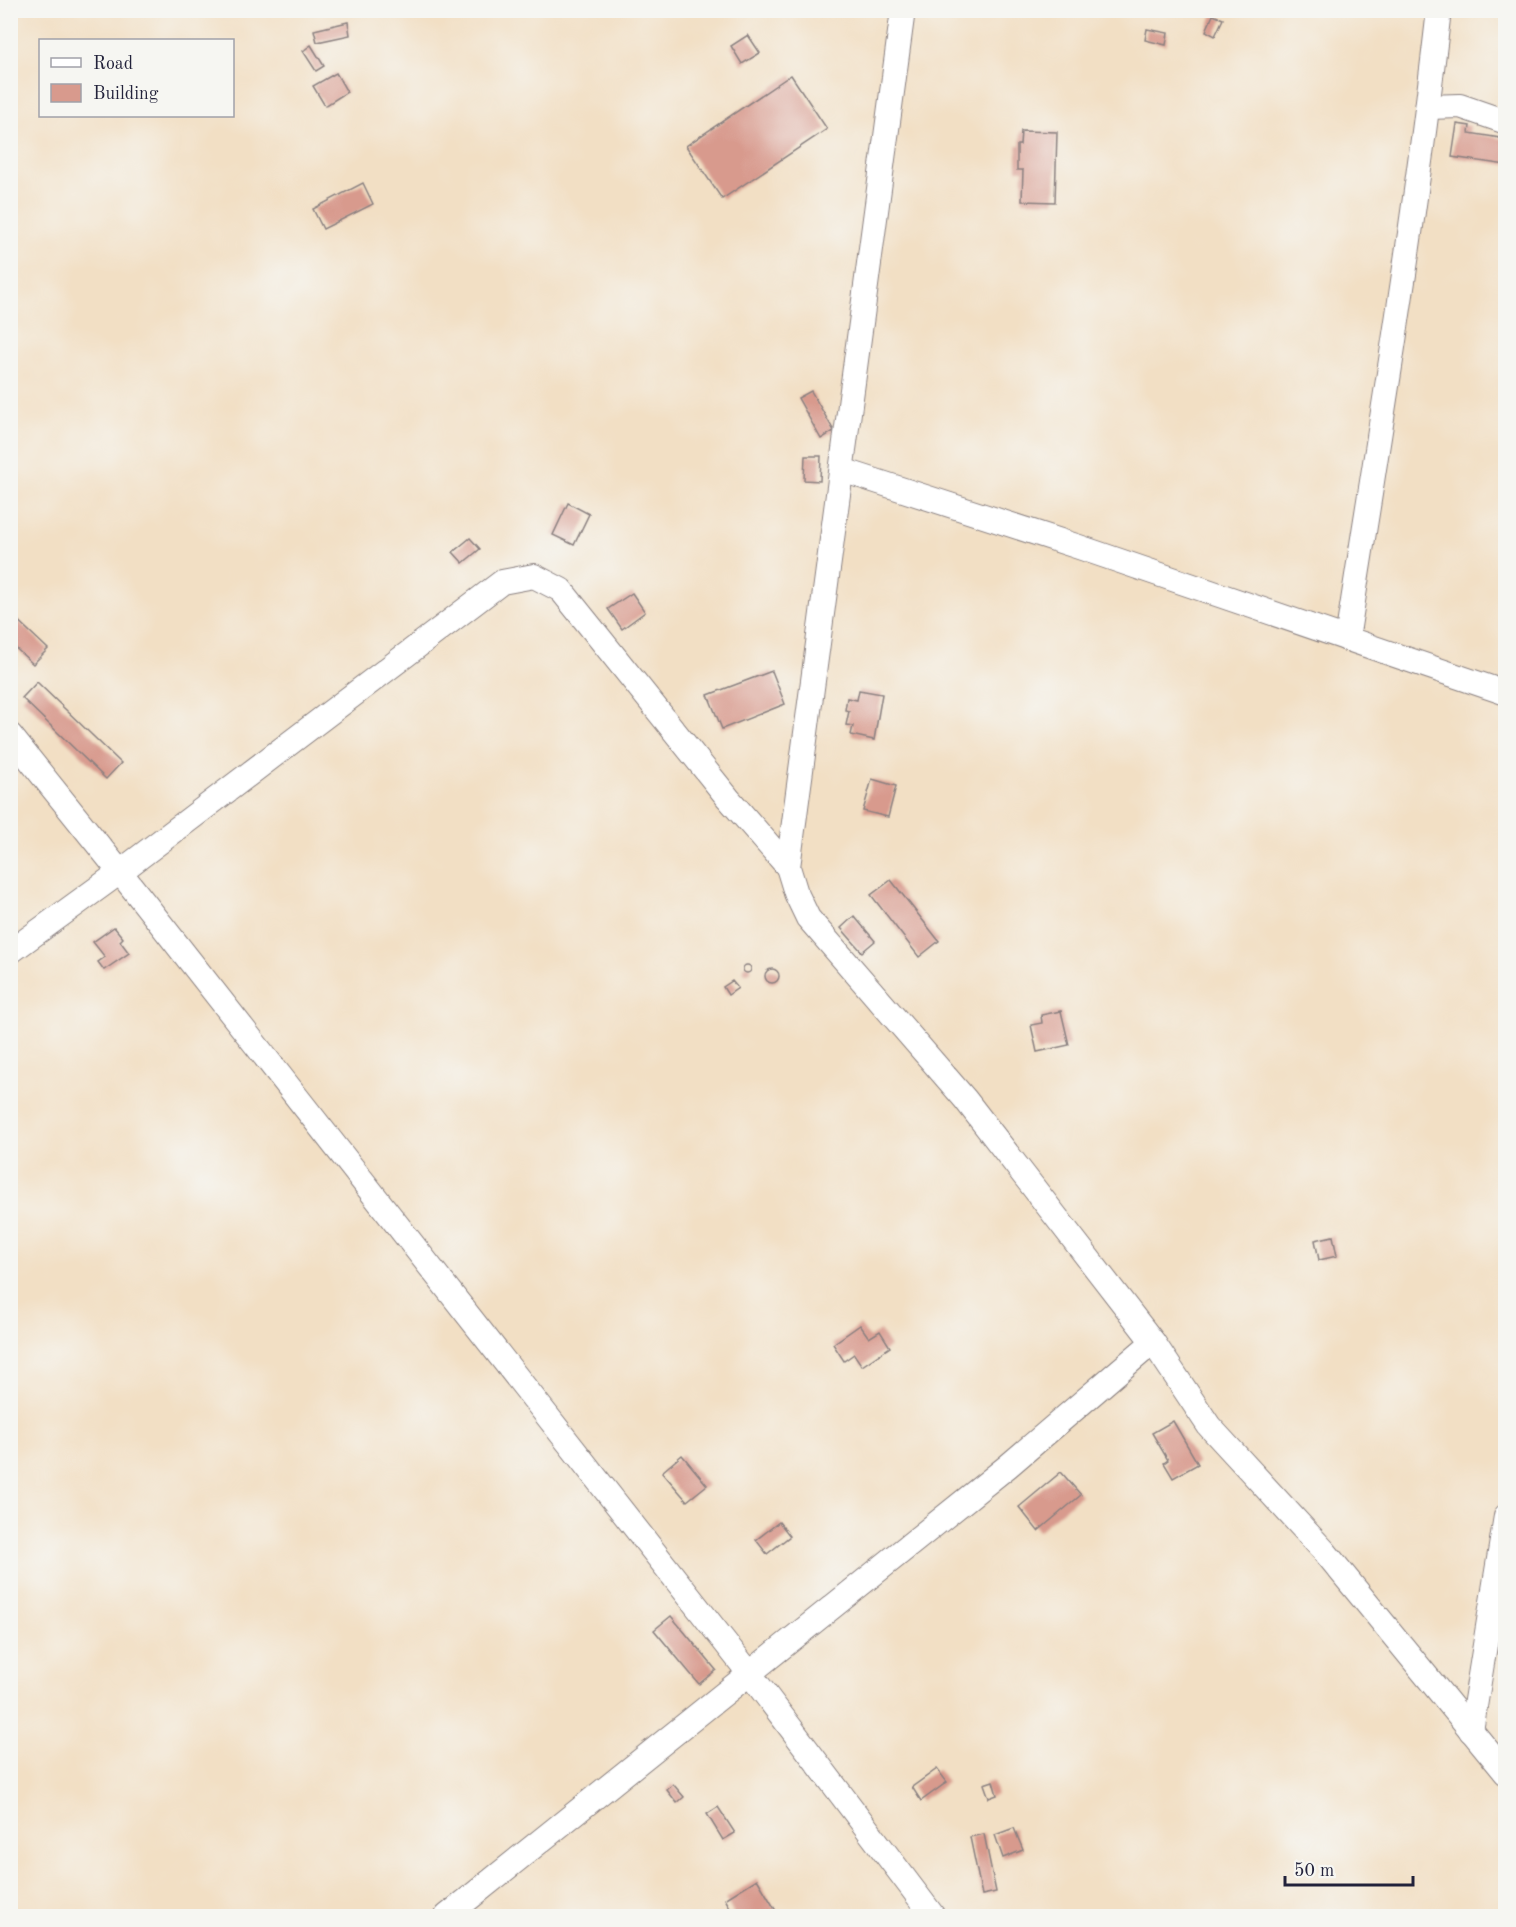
<svg xmlns="http://www.w3.org/2000/svg" width="1516" height="1927" font-family="'Old Standard TT',serif">
<style>
.building{fill:#d89a8d}
.lines{fill:none;stroke-linecap:round;stroke-linejoin:round}
.minor-casing{stroke:#8a8080;stroke-width:26}
.minor{stroke:#fff;stroke-width:24}
</style>
<rect width="100%" height="100%" fill="#f6f6f2"/>
<filter id="ink" filterUnits="userSpaceOnUse"><feTurbulence type="fractalNoise" baseFrequency=".0167" numOctaves="2"/><feDisplacementMap in="SourceGraphic" scale="12" xChannelSelector="R" yChannelSelector="G"/><feConvolveMatrix kernelMatrix="1 2 1 2 8 2 1 2 1" color-interpolation-filters="sRGB"/></filter>
<filter id="wash" filterUnits="userSpaceOnUse"><feTurbulence type="fractalNoise" baseFrequency=".008" numOctaves="4" result="noise"/><feDisplacementMap in="SourceGraphic" scale="24" xChannelSelector="R" yChannelSelector="G"/><feGaussianBlur stdDeviation="1.35" result="paint"/><feColorMatrix in="noise" values="0 0 0 0 0 0 0 0 0 0 0 0 0 0 0 0 0 1.4 0 .05"/><feComposite in="paint" operator="in"/></filter>
<g filter="url(#wash)">
<rect width="100%" height="100%" fill="#f2dfc4"/>
<g id="blocks">
<g class="building">
<path d="M1213,15L1223,19L1215,36L1206,31Z"/>
<path d="M348,22L350,35L317,42L314,30Z"/>
<path d="M1147,29L1168,33L1166,45L1145,40Z"/>
<path d="M748,35L760,53L742,64L731,46Z"/>
<path d="M311,45L324,66L316,71L303,51Z"/>
<path d="M336,73L347,92L325,106L313,86Z"/>
<path d="M791,75L827,129L722,199L686,146Z"/>
<path d="M1457,124L1470,126L1469,133L1506,139V165L1452,157Z"/>
<path d="M1021,131L1057,132L1055,202L1022,201L1023,170H1017V145H1020Z"/>
<path d="M363,183L373,204L323,229L313,209Z"/>
<path d="M811,391L834,431L821,439L798,398Z"/>
<path d="M805,456H821L820,481L804,480Z"/>
<path d="M568,503L589,514L574,545L553,535Z"/>
<path d="M470,538L480,549L463,563L453,552Z"/>
<path d="M632,593L645,612L622,629L608,609Z"/>
<path d="M10,613L48,649L33,664L10,643Z"/>
<path d="M772,671L785,704L722,729L708,695Z"/>
<path d="M37,682L121,763L106,779L22,698Z"/>
<path d="M859,690L882,694L874,740L851,735L853,726L846,725L849,711L845,710L847,698L857,700Z"/>
<path d="M872,779L896,786L888,817L863,811Z"/>
<path d="M891,880L939,941L919,957L871,895Z"/>
<path d="M854,916L875,941L862,952L841,928Z"/>
<path d="M114,927L123,938L120,941L129,953L104,970L98,962L105,957L93,942Z"/>
<circle cx="747" cy="969" r="4"/>
<circle cx="772" cy="976" r="7"/>
<path d="M732,981L738,988L728,995L723,987Z"/>
<path d="M1061,1011L1069,1045L1037,1052L1031,1025L1042,1023L1041,1015Z"/>
<path d="M1333,1236L1337,1256L1319,1260L1315,1240Z"/>
<path d="M860,1325L869,1338L880,1331L890,1347L862,1366L854,1354L844,1361L833,1344Z"/>
<path d="M1173,1421L1198,1464L1173,1478L1164,1463L1168,1460L1152,1433Z"/>
<path d="M682,1455L707,1485L687,1501L662,1472Z"/>
<path d="M1061,1472L1081,1495L1038,1531L1019,1507Z"/>
<path d="M779,1522L790,1536L767,1554L756,1540Z"/>
<path d="M671,1616L716,1670L699,1684L654,1630Z"/>
<path d="M937,1769L947,1782L921,1801L912,1787Z"/>
<path d="M993,1781L997,1795L989,1798L984,1784Z"/>
<path d="M673,1784L684,1797L677,1803L667,1790Z"/>
<path d="M718,1807L735,1833L723,1840L707,1814Z"/>
<path d="M1014,1828L1023,1850L1003,1858L995,1835Z"/>
<path d="M984,1834L996,1892L982,1895L970,1837Z"/>
<path d="M757,1879L779,1916H735L725,1899Z"/>
</g>
</g>
</g>
<g filter="url(#ink)">
<use href="#blocks" fill-opacity="0" stroke="#8a8080" stroke-width="1.5"/>
<g class="lines">
<g class="minor-casing">
<g id="minor">
<path d="M903,10L788,867L796,893L808,918L965,1099L1153,1342L1209,1426L1325,1552L1506,1773"/>
<path d="M1428,107L1460,106L1506,122"/>
<path d="M842,470L1079,547L1506,693"/>
<path d="M1347,639C1380,430 1415,221 1439,10"/>
<path d="M10,735L120,872L750,1674L933,1916"/>
<path d="M10,952L120,872L502,582L534,576L561,590L728,798L788,867"/>
<path d="M1471,1731L1506,1516"/>
<path d="M447,1916L1008,1466L1153,1342"/>
</g>
</g>
<use href="#minor" class="minor"/>
</g>
</g>
<rect width="1516" height="1927" fill="none" stroke="#f6f6f2" stroke-width="36"/>
<rect x="39" y="39" width="195" height="78" fill="#f6f6f2" stroke="#a1a1a9" stroke-width="1.5"/>
<rect x="51" y="58" width="30" height="9" fill="#ffffff" stroke="#a1a1a9" stroke-width="1.5"/>
<text x="93" y="69" font-size="18" fill="#22223b">Road</text>
<rect x="51" y="84" width="30" height="18" fill="#d89a8d" stroke="#a1a1a9" stroke-width="1.5"/>
<text x="93" y="99" font-size="18" fill="#22223b">Building</text>
<path d="M1285 1876v9h128v-9" fill="none" stroke="#22223b" stroke-width="3"/>
<text x="1294" y="1876" font-size="18" fill="#22223b" stroke="#f6f6f2" stroke-width="4.5" paint-order="stroke">50 m</text>
</svg>
